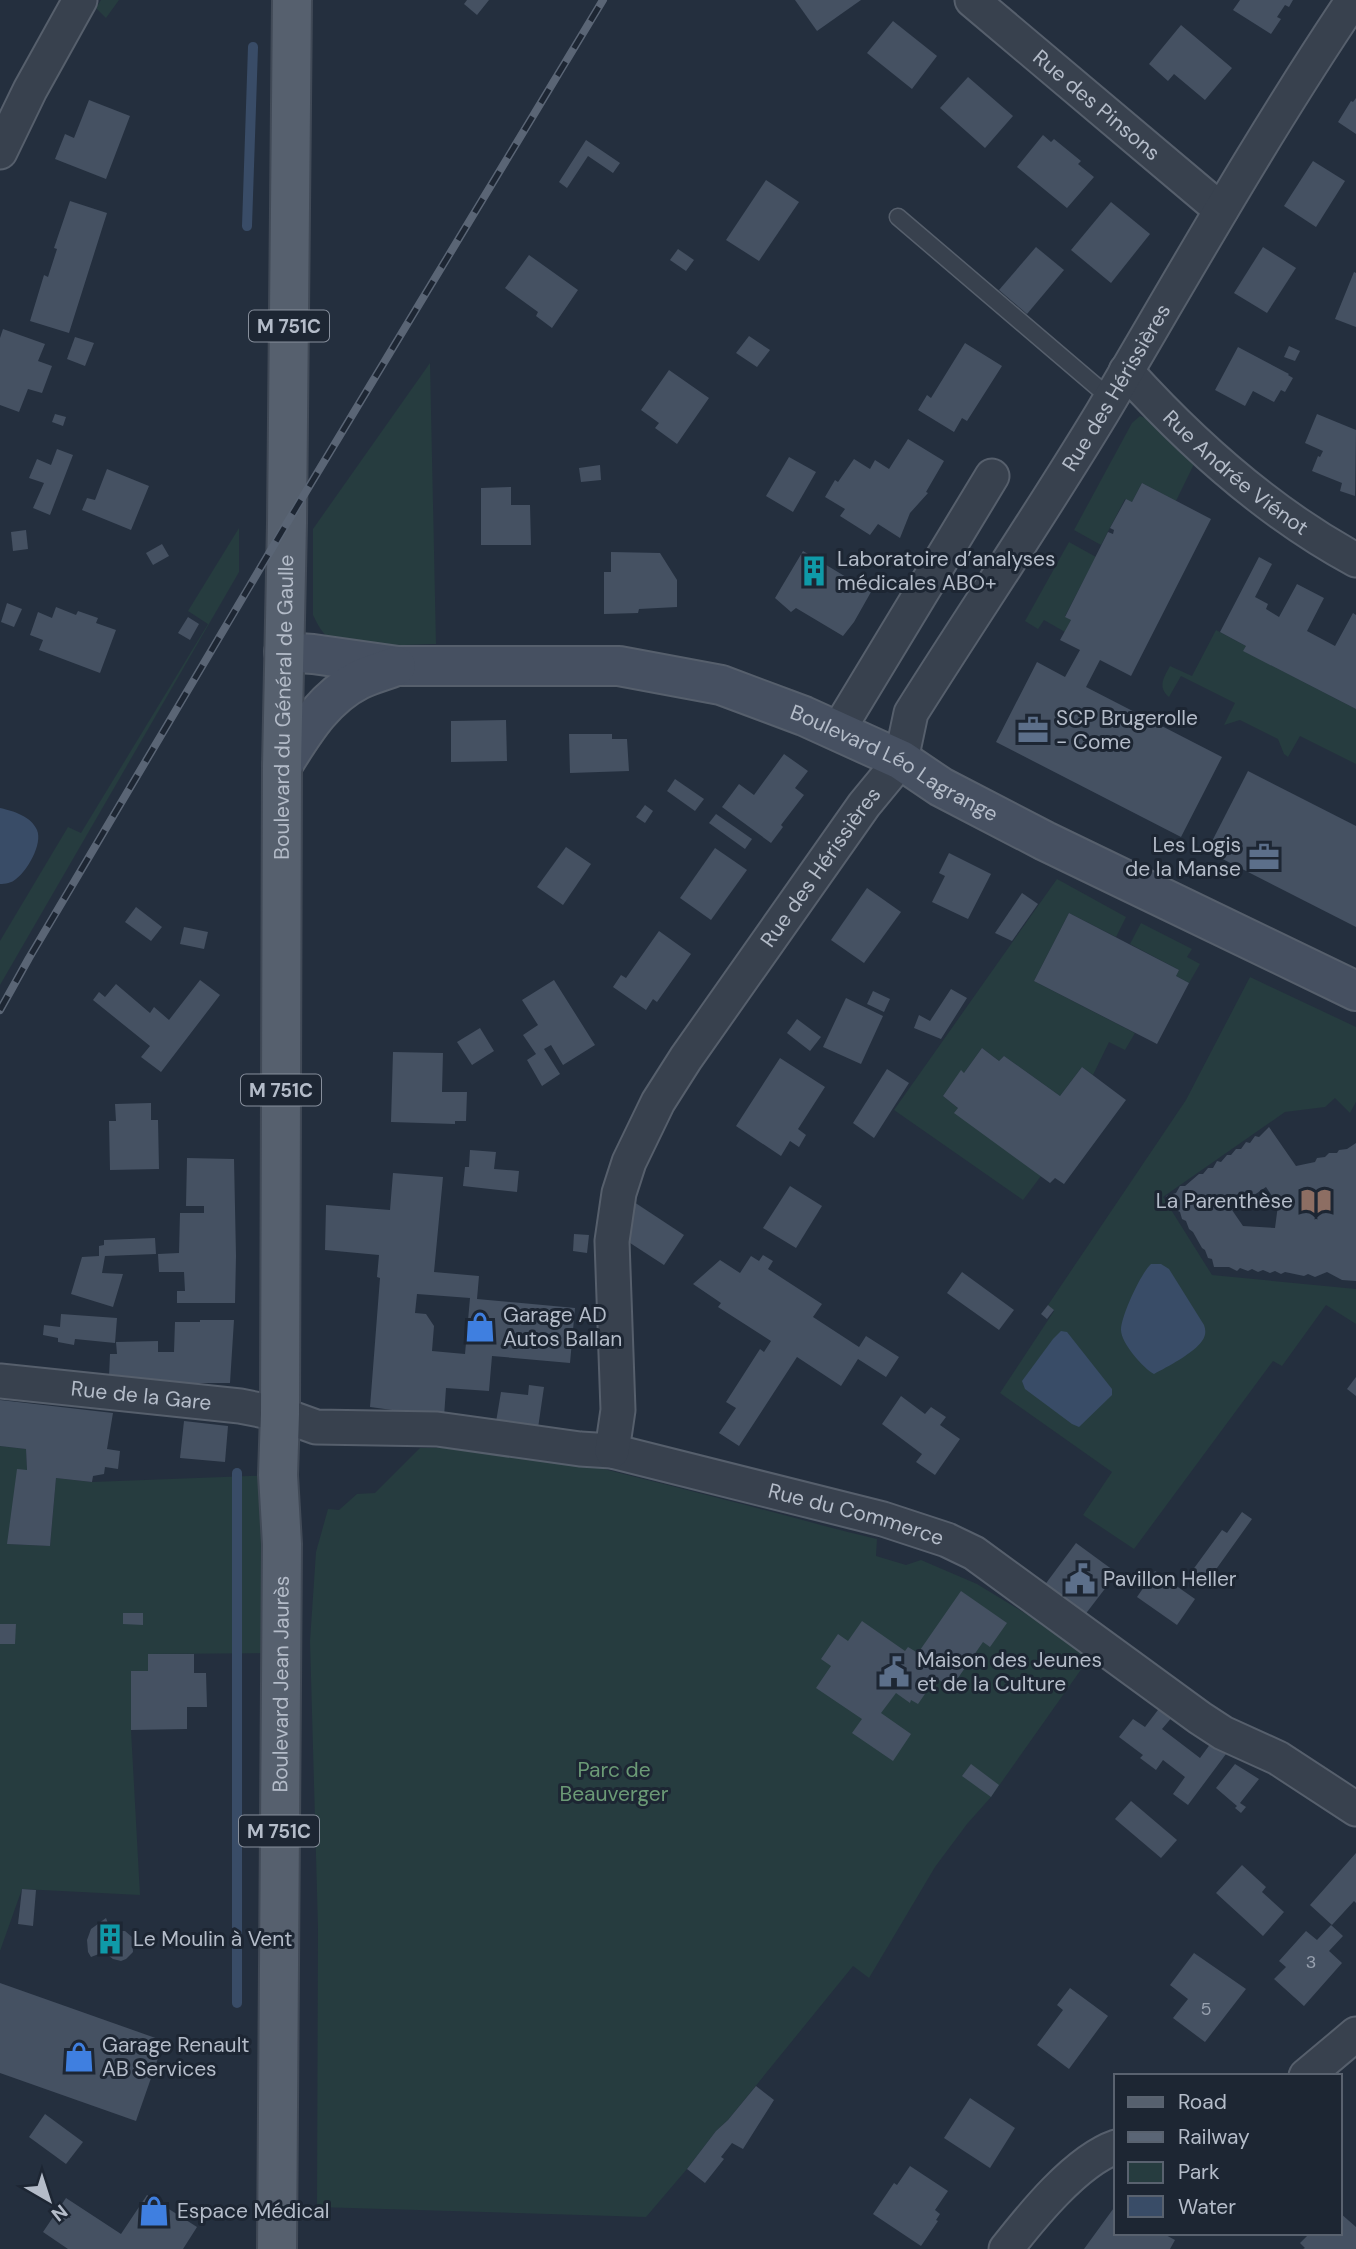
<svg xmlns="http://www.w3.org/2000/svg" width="1356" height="2249" font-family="'DM Sans',sans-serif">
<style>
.green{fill:#263c3f}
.water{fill:#394c67}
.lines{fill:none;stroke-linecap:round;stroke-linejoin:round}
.stream{stroke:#394c67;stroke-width:10}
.building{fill:#455162;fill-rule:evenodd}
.lane-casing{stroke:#565f6c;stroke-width:19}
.street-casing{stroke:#565f6c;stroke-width:37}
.secondary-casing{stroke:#565f6c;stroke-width:42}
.primary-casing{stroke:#414a57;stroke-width:42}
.lane{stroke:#38414e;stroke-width:16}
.street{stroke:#38414e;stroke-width:33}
.secondary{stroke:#465061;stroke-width:38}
.primary{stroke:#56606e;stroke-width:38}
.rail-casing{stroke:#5a6575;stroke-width:8}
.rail{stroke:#1d2633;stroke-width:5;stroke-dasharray:16;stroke-linecap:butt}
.labels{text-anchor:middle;stroke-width:6;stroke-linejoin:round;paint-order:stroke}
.number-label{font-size:18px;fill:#98a1af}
.shield{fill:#1d2633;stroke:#878f9c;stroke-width:2}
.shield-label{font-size:19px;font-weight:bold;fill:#b4bcc9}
.street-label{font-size:21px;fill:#b4bcc9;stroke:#1d2633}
.poi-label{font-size:21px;fill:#b4bcc9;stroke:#1d2633;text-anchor:start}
.park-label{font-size:21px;fill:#6b9a76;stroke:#1d2633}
</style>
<rect width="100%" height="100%" fill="#242f3e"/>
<g class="green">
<path d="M101,0H119L106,18L96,8Z"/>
<path d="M430,363L436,644C412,644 347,650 329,638C321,632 317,623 313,615V529Z"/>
<path d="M1140,416L1148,419L1194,464L1176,501L1142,483L1132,502L1125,499L1101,545L1074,530L1132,423Z"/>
<path d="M239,528V572L0,985V941L68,827L81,833L208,624L188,611Z"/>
<path d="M1069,542L1096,557L1065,616L1071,620L1065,632L1044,620L1038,629L1025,621Z"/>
<path d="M1216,630L1246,646L1244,651L1356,709V764L1300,736L1288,757L1284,754L1278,739L1240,720L1224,725L1235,703L1181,676L1169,697C1157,687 1164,677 1170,666L1192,676Z"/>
<path d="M1057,879L1126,917L1116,937L1069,913L1034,981L1135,1033L1125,1050L1109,1042L1093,1075L1082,1067L1060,1096L1004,1056L999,1061L982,1048L964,1073L961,1071L943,1096L1041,1176L1023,1200L894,1110Z"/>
<path d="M1141,923L1192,949L1187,957L1200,964L1189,983L1176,976L1179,970L1130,944Z"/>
<path d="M1250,977L1356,1027V1102L1350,1113L1335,1098L1325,1107L1285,1112L1163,1197L1212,1275L1356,1289V1324L1326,1305L1282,1366L1273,1361L1134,1549L1083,1515L1112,1472L1000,1393L1054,1311L1048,1305L1186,1100Z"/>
<path d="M0,1446L26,1449L27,1470L8,1544L50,1546L56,1478L92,1482L278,1475L280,1653L148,1654V1671H131V1730L140,1895L22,1889L0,1951Z"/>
<path d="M521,1447C588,1466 655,1481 722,1499C774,1512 825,1527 877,1539L876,1556L906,1565L921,1560L977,1584L1092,1654L991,1797L967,1824L935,1867L869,1978L853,1966L728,2120L716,2131L687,2169L646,2217L317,2207L318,1927L310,1641L316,1552L328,1509L339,1510L357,1494L375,1493L420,1448Z"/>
</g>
<g class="water">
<path d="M0,808C13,811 31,816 37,830C43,844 27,871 16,879C12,883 5,884 0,884Z"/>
<path d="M1151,1264H1161L1169,1269L1204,1325C1206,1330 1206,1336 1202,1341C1194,1353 1167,1367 1154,1374C1144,1369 1121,1343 1121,1330C1121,1316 1141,1273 1151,1264Z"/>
<path d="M1061,1331L1067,1332L1112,1389V1395L1079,1427L1072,1424L1025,1389L1022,1381L1053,1339Z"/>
</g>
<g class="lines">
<g class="stream">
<path d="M247,226L253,47"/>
<path d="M237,1473V2003"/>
</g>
</g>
<g class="building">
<path d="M467,0H489L477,15L464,4Z"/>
<path d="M795,0H861L817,31Z"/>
<path d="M1240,0H1293L1289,7L1285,5L1277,17L1281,19L1271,34L1233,10Z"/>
<path d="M893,21L937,56L912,89L867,53Z"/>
<path d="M1181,25L1232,68L1205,100L1174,74L1168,81L1149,64Z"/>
<path d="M968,77L1013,116L985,148L940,108Z"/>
<path d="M1356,98V134L1338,122L1351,101L1353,102Z"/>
<path d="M89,100L130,116L106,179L55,159L65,134L74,138Z"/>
<path d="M1043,135L1051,142L1054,139L1081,161L1078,164L1094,177L1067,208L1017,167Z"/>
<path d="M586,140L620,163L613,173L588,156L567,188L559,182Z"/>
<path d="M1313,161L1345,181L1316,227L1284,206Z"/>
<path d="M766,180L799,202L759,261L726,240Z"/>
<path d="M70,201L107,213L69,333L30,321L44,275L48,277L57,249L54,248Z"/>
<path d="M1111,202L1150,234L1111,283L1071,250Z"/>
<path d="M1036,247L1064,270L1027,314L999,290Z"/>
<path d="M1263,247L1296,268L1267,313L1234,293Z"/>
<path d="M678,249L694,260L686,271L670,260Z"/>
<path d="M529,255L578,290L552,328L536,316L538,312L505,288Z"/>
<path d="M1354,272L1356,273V327L1335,319Z"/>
<path d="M3,329L45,344L38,361L52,366L42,393L28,389L19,412L0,405V338Z"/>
<path d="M749,336L770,350L757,367L736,353Z"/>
<path d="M75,337L94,343L85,366L67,359Z"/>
<path d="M965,343L1002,366L967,421L962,418L954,432L918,410L927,395L931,398Z"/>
<path d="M1289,346L1300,351L1295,361L1284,357Z"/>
<path d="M1238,347L1289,374L1288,375L1293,378L1285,392L1281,390L1274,402L1253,391L1245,406L1215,390Z"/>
<path d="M669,370L709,398L677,444L655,428L659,423L641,410Z"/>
<path d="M55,414L66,417L63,426L52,422Z"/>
<path d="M1317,414L1356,430L1355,496L1340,491L1342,483L1312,471L1318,456L1320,457L1323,451L1305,443Z"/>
<path d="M908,439L944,461L926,492L928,493L910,513L900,538L878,524L870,535L840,516L845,509L825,497L835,480L838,482L854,459L870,469L875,460L889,469Z"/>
<path d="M57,449L73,455L50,515L33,508L44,483L29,478L37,459L51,465Z"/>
<path d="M789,457L816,472L793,512L766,496Z"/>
<path d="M600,465L601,480L581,482L579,468Z"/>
<path d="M107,469L149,486L131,530L82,510L87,498L95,500Z"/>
<path d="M1142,483L1211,519L1131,676L1100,660L1086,687L1222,757L1181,837L996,742L1037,662L1065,677L1080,650L1060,640L1071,620L1065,617L1108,532L1113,534L1114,530L1110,528L1126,499L1132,502Z"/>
<path d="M511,487V505H530L531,545H481V488Z"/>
<path d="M26,530L28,549L13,551L11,532Z"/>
<path d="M162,544L169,556L153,565L146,553Z"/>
<path d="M803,551L871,592L854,622L843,636L796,608L791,612L775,598Z"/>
<path d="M611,552L660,553L677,580V607L639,609L638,613L604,614V572H611Z"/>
<path d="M1259,557L1272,564L1255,597L1268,604L1266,609L1279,617L1297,584L1324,598L1307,631L1335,646L1353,613L1356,615V709L1243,651L1246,646L1220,632Z"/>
<path d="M7,603L22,609L14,627L1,622Z"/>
<path d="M56,607L76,615L78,611L98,618L96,623L116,630L100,673L39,650L43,640L30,635L38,612L52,618Z"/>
<path d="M188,617L199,624L190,640L178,633Z"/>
<path d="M506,720L507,761L451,762V721Z"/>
<path d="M569,734H612V739H627L629,771L570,773Z"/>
<path d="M784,754L808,771L795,788L804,795L781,825L783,827L771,843L722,807L739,784L754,795Z"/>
<path d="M1248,771L1356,826V927L1207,851Z"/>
<path d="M675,779L704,799L695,811L667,791Z"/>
<path d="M645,805L653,811L645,823L636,817Z"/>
<path d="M716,814L752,839L745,849L709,823Z"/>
<path d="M566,847L591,864L563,905L537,887Z"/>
<path d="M715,848L747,870L711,920L680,898Z"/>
<path d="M949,853L991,874L968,919L932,902L945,876L939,873Z"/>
<path d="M867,888L901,912L864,963L831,940Z"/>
<path d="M1022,893L1038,904L1012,941L995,933Z"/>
<path d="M136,907L162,927L151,941L125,922Z"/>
<path d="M1069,913L1179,970L1176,976L1189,983L1157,1044L1034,981Z"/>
<path d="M184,927L208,932L204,949L180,944Z"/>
<path d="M659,931L691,954L657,1002L653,999L646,1010L613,987L621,975L626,978Z"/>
<path d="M200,980L220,995L161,1072L141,1057L150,1046L93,1000L99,992L105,997L116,984L150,1013L154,1007L169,1020Z"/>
<path d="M554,980L595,1045L563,1065L551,1045L544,1049L560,1074L542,1086L527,1060L536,1054L523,1035L538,1025L522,1000Z"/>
<path d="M951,989L967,998L941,1039L914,1028L919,1015L930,1021Z"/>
<path d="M873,991L890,999L884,1012L867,1004Z"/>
<path d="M846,998L883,1016L861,1064L823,1047Z"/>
<path d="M797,1019L821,1037L810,1051L787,1033Z"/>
<path d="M480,1028L494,1051L472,1065L457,1042Z"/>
<path d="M982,1048L999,1061L1004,1056L1060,1096L1082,1067L1126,1100L1064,1184L1055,1178L1050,1183L954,1113L958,1108L943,1096L961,1070L964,1073Z"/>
<path d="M393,1052L443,1053L442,1092H467L466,1121H455V1124L391,1122Z"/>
<path d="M780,1058L825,1087L798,1129L806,1135L799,1147L790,1141L781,1156L736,1126Z"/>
<path d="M887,1069L909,1083L874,1138L853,1123Z"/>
<path d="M151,1103V1120H158L159,1169L110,1170L109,1121H116L115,1104Z"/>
<path d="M1269,1127L1296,1166L1315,1162L1317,1158L1325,1157L1329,1153H1337L1339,1150L1347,1149L1356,1143V1281L1342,1280L1327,1272L1315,1277L1308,1274L1304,1276L1285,1272L1281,1274L1275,1271L1270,1273L1263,1270L1258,1272L1252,1269L1248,1271L1240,1268L1237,1271L1229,1267H1214L1212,1259L1208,1258L1205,1250L1202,1248L1193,1232L1189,1229L1186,1221L1182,1219L1180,1212L1176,1210L1166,1196L1176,1193L1180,1186H1185L1199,1174H1203L1208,1168H1213L1217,1161L1221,1162L1227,1155H1231L1236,1149H1241L1246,1142L1250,1143L1255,1136L1259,1137ZM1266,1187L1278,1205L1275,1228L1243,1226L1232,1210Z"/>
<path d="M470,1150L496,1152L494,1169L519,1171L517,1192L463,1186L465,1167H469Z"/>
<path d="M187,1158L234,1159L236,1256L235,1303H177V1291H185L184,1272H159L158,1254L179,1253L180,1213H204V1206H186Z"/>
<path d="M393,1173L443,1177L434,1272L479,1276L477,1299L575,1308L570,1363L492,1356L489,1391L446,1388L444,1417L370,1407L380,1278L377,1277L379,1255L325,1250L326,1205L390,1210ZM417,1294L470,1298L465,1354L432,1351L434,1326L426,1314L415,1313Z"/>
<path d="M790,1186L822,1206L796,1248L763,1228Z"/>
<path d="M634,1202L684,1235L664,1265L627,1241Z"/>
<path d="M574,1234L589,1235L587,1253L573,1251Z"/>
<path d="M155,1238L156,1254L105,1256L102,1273L123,1274L113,1307L71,1294L82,1257L99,1256V1246L104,1245V1240Z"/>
<path d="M763,1255L773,1261L768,1269L822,1304L813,1317L859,1347L866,1336L899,1357L886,1377L858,1359L841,1386L797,1357L739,1446L719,1433L736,1408L726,1402L760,1349L764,1352L771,1341L718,1307L721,1303L693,1284L720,1260L740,1273L751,1256L759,1261Z"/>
<path d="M962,1272L1014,1310L999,1330L947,1293Z"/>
<path d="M1048,1305L1054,1310L1047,1319L1041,1314Z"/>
<path d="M61,1314L117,1318L115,1343L75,1339L74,1345L58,1342V1338L43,1335L44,1325L60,1327Z"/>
<path d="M200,1320H234L230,1383H158L109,1377L110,1354H117L116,1342L158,1341V1352H174L175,1322H200Z"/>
<path d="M1356,1377V1396L1347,1389Z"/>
<path d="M529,1385L544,1387L538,1428L496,1422L501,1392L528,1395Z"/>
<path d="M901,1396L925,1414L931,1407L946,1417L940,1425L960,1439L935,1475L916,1462L922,1454L882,1424Z"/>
<path d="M0,1400L113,1413L107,1449L120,1451L118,1469L105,1467L104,1474L93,1476L92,1482L56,1478L50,1546L7,1544L17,1469L27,1470L26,1449L0,1446Z"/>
<path d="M184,1421L228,1426L225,1462L180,1458Z"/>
<path d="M1242,1512L1252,1519L1207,1582L1192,1571L1222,1530L1227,1533Z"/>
<path d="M1076,1543L1117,1573L1084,1616L1044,1586Z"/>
<path d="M1155,1571L1195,1599L1177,1625L1137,1597Z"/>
<path d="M961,1591L1007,1623L990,1647L983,1642L951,1688L936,1678L918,1704L911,1700L910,1703L896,1693L881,1713L911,1734L893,1761L852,1733L862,1719L816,1688L831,1666L821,1659L838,1634L848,1641L862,1621L905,1651L908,1647L918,1653Z"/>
<path d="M123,1613H143V1625L123,1624Z"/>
<path d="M0,1624H16L15,1644H0Z"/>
<path d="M148,1654H194V1673H206L207,1707H187V1729L131,1730V1671H148Z"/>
<path d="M1161,1706L1173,1716L1162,1729L1200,1758L1211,1743L1226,1754L1188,1805L1173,1794L1185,1777L1163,1760L1156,1770L1140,1758L1143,1755L1119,1737L1133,1719L1145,1727Z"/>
<path d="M971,1764L999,1785L991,1797L962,1776Z"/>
<path d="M1235,1764L1259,1779L1240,1803L1246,1807L1241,1813L1235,1808L1237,1806L1216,1788Z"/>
<path d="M1131,1801L1177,1840L1161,1858L1115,1819Z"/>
<path d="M1356,1853V1903L1354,1901L1332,1925L1310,1905Z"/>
<path d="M1242,1865L1266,1887L1262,1892L1284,1912L1263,1936L1216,1893Z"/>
<path d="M22,1889L36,1890L33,1926L18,1924Z"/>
<path d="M106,1918L111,1931H125L132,1937L133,1952L126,1959L121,1961L113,1959L104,1952L91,1957L88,1952L87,1940L91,1929Z"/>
<path d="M1331,1925L1343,1936L1329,1951L1342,1963L1304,2006L1274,1979L1286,1967L1279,1961L1306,1931L1317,1940Z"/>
<path d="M1194,1953L1246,1989L1205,2042L1173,2018L1188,1999L1170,1985Z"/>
<path d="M0,1983L164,2041L136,2121L0,2073Z"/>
<path d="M1070,1988L1108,2016L1069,2069L1037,2045L1063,2010L1057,2005Z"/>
<path d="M756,2086L774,2100L743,2149L732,2143L721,2157L724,2159L705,2183L687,2169L716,2131L728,2120Z"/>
<path d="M970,2098L1015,2128L990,2168L944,2138Z"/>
<path d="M45,2114L83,2142L66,2164L29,2137Z"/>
<path d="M910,2166L948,2191L935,2210L940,2214L936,2220L938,2221L921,2246L873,2214L894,2183L897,2185Z"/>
<path d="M147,2195L197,2227L183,2249H68L43,2232L66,2198L121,2234Z"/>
<path d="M1116,2205V2233H1162L1175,2240L1170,2249H1084Z"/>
<path d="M1340,2213L1356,2227V2249H1303L1305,2248L1300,2243L1310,2233H1340Z"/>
</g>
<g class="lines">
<g class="lane-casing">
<path id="lane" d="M898,217L1110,398"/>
</g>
<g class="street-casing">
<g id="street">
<path id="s1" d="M972,0L1221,210"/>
<path d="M0,152L30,90L80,0"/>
<path id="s2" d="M1126,371C1192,444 1269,513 1356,560"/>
<path d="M837,732L992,476"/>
<path id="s3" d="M0,1381L240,1406L280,1414L316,1427L437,1429L580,1449L612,1451L883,1519L947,1540L974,1553L1200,1718L1223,1733L1278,1758L1356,1809"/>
<path id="s4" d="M612,1451L618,1410L612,1241L619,1193L629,1162L658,1102L686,1058L864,805L901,760L911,713C974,613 1041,514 1102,413C1184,274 1263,134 1353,0"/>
<path d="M1306,2076L1356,2034"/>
<path d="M1006,2249C1032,2216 1076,2161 1116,2147"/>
</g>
</g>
<g class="secondary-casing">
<g id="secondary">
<path id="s5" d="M284,652L313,654L398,666H619L721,685L804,716L901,760L941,787L1045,841L1356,991"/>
<path d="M282,766C303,733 323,698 359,680C371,674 384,671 396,666"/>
</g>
</g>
<g class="primary-casing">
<g id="primary">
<path id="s6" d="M277,2249L282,1544L278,1475L280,1414L282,766L287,523L292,0"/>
</g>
</g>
<use href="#lane" class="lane"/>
<use href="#street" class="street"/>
<use href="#secondary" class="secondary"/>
<use href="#primary" class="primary"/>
<g class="rail-casing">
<path id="rail" d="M0,1010L29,958L287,523L603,0"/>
</g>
<use href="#rail" class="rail"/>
</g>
<defs>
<g id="building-bare" transform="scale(2.415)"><path d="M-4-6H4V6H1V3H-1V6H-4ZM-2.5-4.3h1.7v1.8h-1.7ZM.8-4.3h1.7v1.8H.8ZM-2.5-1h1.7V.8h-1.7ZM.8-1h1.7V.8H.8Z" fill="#0f9aa8" stroke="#1d2633" stroke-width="2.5" paint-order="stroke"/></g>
<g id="office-bare" transform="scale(2.415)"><path d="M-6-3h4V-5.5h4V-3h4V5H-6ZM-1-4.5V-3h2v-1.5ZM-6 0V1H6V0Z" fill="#5c6f8a" stroke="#1d2633" stroke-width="2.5" paint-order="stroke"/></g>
<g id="library-bare" transform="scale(2.415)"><path d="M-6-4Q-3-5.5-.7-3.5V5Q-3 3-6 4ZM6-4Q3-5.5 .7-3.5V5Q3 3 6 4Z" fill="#8d6e63" stroke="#1d2633" stroke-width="2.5" paint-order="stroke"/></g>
<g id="shop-bare" transform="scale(2.415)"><path d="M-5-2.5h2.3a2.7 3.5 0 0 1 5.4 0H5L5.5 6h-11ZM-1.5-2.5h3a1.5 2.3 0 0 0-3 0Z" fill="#3f7fe0" stroke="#1d2633" stroke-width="2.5" paint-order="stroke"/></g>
<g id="civic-bare" transform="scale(2.415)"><path d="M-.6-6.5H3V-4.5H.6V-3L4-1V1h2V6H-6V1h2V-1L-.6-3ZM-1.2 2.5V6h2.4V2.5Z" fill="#5c6f8a" stroke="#1d2633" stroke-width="2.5" paint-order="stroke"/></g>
</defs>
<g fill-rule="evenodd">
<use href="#building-bare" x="814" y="571"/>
<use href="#office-bare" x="1033" y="730"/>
<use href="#office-bare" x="1264" y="857"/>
<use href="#library-bare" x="1316" y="1201"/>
<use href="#shop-bare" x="480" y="1327"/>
<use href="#civic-bare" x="1080" y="1579"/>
<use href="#civic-bare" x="894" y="1672"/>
<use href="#building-bare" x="110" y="1939"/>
<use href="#shop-bare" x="79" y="2057"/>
<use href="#shop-bare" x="154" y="2211"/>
</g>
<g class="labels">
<g class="number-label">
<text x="1311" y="1968">3</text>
<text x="1206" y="2015">5</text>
</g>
<g class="shield">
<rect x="249" y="310.5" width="80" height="31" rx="5"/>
<rect x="241" y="1074.5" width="80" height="31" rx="5"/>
<rect x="239" y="1815.5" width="80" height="31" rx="5"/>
</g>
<g class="shield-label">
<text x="289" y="333">M 751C</text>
<text x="281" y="1097">M 751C</text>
<text x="279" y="1838">M 751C</text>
</g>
<g class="street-label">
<text dy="7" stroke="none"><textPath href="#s1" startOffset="163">Rue des Pinsons</textPath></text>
<text dy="7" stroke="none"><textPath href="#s4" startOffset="1211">Rue des Hérissières</textPath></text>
<text dy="7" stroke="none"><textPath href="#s2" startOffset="150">Rue Andrée Viénot</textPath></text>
<text dy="7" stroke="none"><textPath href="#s6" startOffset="1542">Boulevard du Général de Gaulle</textPath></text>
<text dy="7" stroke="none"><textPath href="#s5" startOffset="630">Boulevard Léo Lagrange</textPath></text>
<text dy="7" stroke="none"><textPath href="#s4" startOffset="644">Rue des Hérissières</textPath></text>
<text dy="7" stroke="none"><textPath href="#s3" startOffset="142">Rue de la Gare</textPath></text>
<text dy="7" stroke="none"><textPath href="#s3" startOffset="870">Rue du Commerce</textPath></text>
<text dy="7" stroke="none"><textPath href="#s6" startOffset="565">Boulevard Jean Jaurès</textPath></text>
</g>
<g class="poi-label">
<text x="837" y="566">Laboratoire d’analyses<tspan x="837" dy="24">médicales ABO+</tspan></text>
<text x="1056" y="725">SCP Brugerolle<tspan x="1056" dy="24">- Come</tspan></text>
<text x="1241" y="852" text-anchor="end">Les Logis<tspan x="1241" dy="24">de la Manse</tspan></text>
<text x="1293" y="1208" text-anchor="end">La Parenthèse</text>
<text x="503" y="1322">Garage AD<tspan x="503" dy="24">Autos Ballan</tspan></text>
<text x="1103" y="1586">Pavillon Heller</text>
<text x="917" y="1667">Maison des Jeunes<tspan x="917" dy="24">et de la Culture</tspan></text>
<text x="133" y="1946">Le Moulin à Vent</text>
<text x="102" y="2052">Garage Renault<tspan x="102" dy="24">AB Services</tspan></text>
<text x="177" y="2218">Espace Médical</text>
</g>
<g class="park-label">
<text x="614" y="1777">Parc de<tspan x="614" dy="24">Beauverger</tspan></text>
</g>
</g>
<rect x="1114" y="2074" width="228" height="161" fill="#1d2633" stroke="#59626f" stroke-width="2"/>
<rect x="1128" y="2097" width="35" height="10" fill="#56606e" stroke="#59626f" stroke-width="2"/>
<text x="1178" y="2109" font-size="21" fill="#b4bcc9">Road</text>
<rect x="1128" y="2132" width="35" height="10" fill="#5a6575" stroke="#59626f" stroke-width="2"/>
<text x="1178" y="2144" font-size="21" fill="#b4bcc9">Railway</text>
<rect x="1128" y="2162" width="35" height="21" fill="#263c3f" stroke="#59626f" stroke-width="2"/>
<text x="1178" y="2179" font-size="21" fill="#b4bcc9">Park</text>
<rect x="1128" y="2196" width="35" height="21" fill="#394c67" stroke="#59626f" stroke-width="2"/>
<text x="1178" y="2214" font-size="21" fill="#b4bcc9">Water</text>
<g transform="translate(49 2200) rotate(141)" stroke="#1d2633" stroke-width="5" paint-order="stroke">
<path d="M0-5L12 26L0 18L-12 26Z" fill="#b4bcc9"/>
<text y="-10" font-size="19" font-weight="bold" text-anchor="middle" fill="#b4bcc9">N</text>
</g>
</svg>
